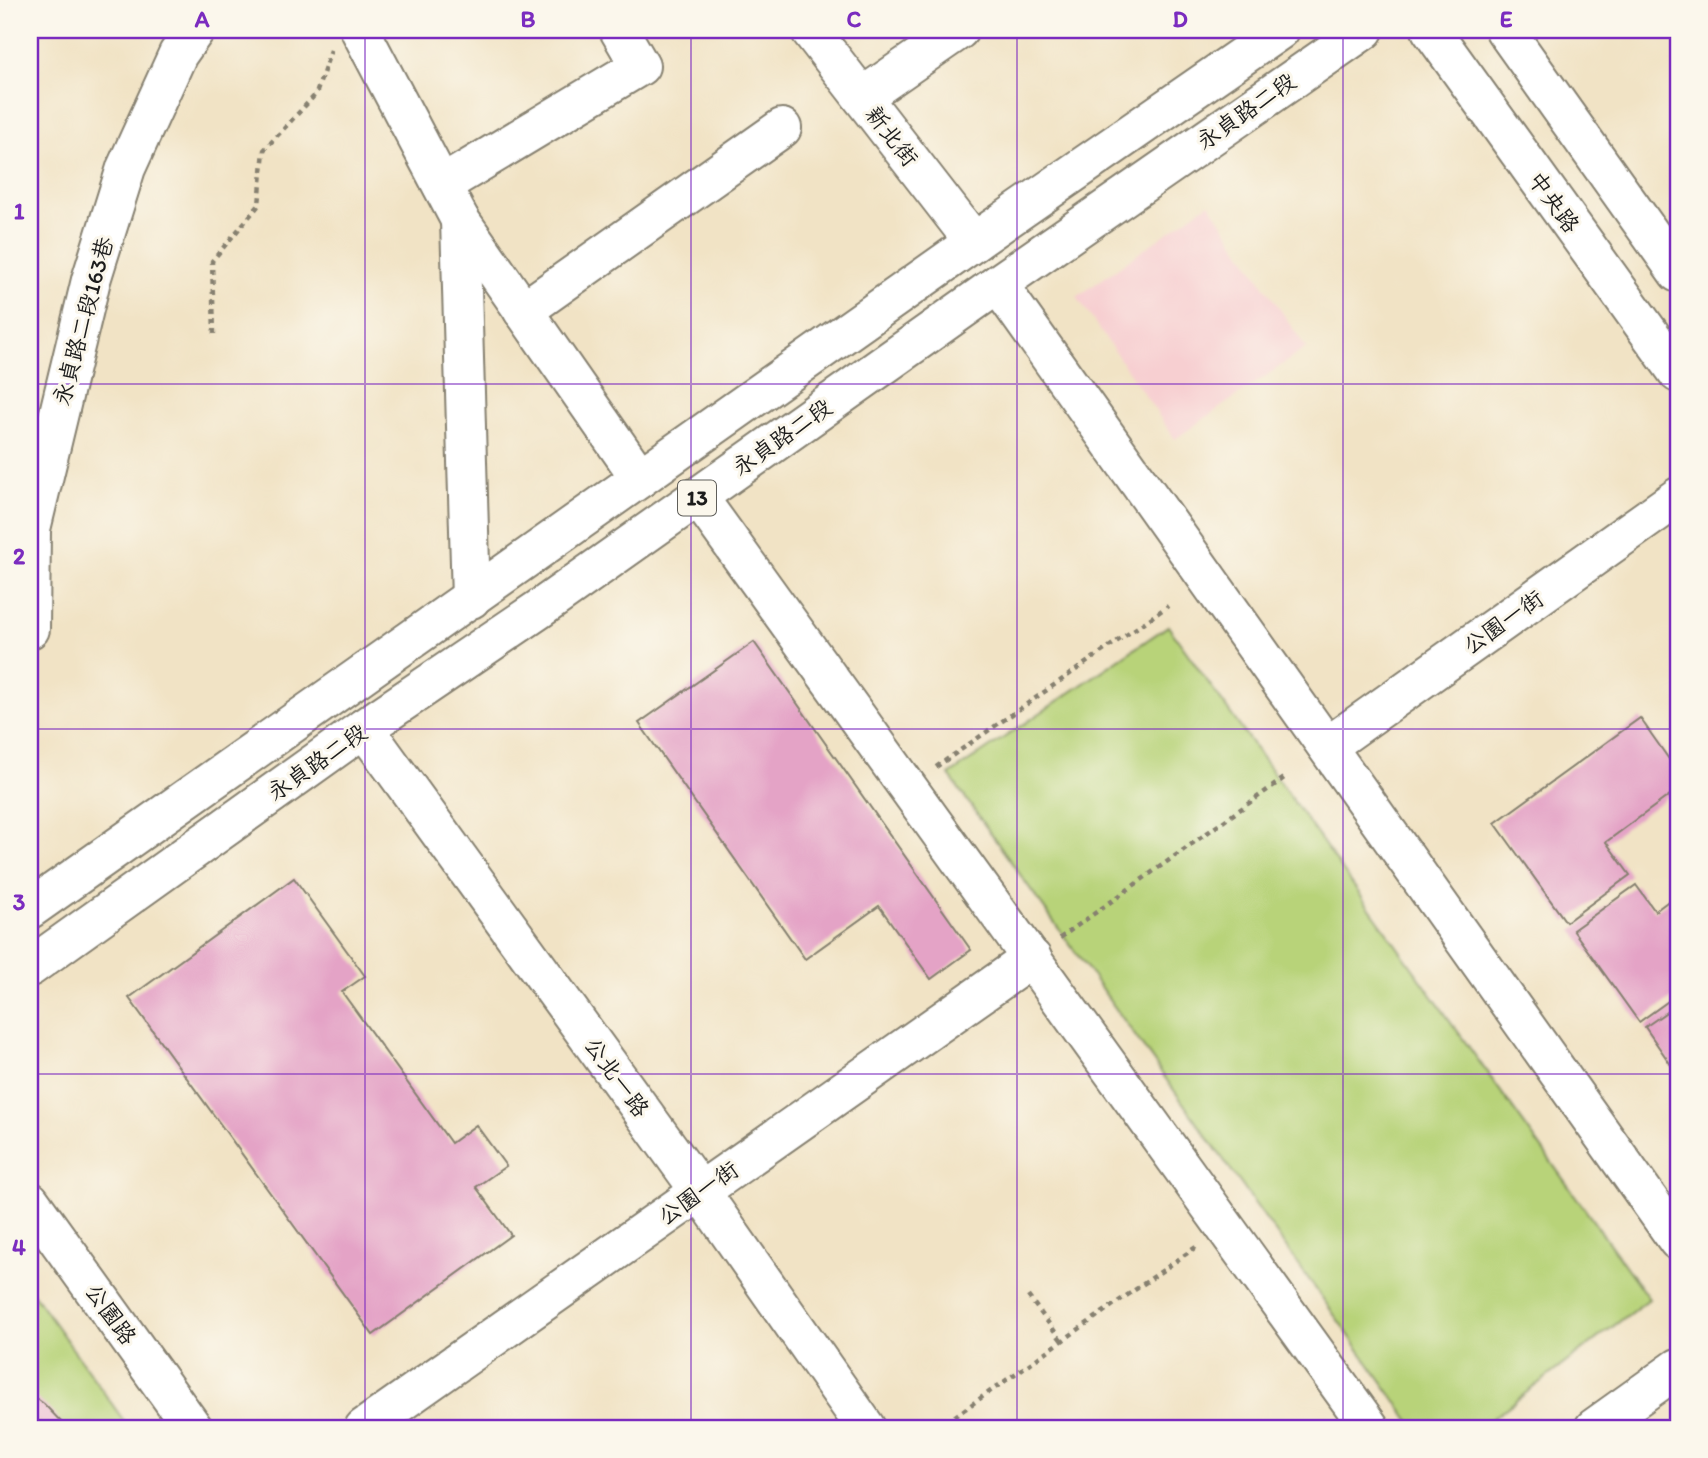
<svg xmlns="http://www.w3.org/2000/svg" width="1708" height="1458" font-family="Itim,'LXGW WenKai TC',sans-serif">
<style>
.built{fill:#f7cfd1}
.green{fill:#b8d379;stroke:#6a784a;stroke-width:2}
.building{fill:#e4a3c6}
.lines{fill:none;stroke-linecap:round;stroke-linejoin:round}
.minor-casing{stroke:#868070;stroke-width:42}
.major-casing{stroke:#868070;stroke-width:42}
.path{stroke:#868070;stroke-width:4.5;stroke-dasharray:5 5;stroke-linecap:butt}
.minor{stroke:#fff;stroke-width:38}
.major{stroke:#fff;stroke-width:38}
.grid{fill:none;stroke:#7b2cbf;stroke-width:2;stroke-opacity:0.55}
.labels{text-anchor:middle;stroke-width:6;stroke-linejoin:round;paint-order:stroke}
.shield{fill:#fbf7ec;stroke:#5f5e5a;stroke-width:2}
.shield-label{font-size:21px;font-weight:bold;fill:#1c1c1c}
.street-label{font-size:23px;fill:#1c1c1c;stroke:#fbf7ec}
.neatline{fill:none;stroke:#7b2cbf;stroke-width:2.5}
.grid-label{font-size:23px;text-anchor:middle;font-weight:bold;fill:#7b2cbf}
</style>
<rect width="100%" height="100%" fill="#fbf7ec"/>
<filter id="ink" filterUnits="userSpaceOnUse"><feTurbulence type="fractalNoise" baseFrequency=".0143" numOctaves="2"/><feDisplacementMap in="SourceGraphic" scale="14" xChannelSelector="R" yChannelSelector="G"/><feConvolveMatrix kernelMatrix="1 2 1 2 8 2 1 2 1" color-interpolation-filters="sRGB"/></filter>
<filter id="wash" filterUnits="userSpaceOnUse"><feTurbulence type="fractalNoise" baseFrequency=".00686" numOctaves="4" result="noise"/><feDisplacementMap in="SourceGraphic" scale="28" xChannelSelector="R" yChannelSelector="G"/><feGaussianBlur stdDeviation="1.57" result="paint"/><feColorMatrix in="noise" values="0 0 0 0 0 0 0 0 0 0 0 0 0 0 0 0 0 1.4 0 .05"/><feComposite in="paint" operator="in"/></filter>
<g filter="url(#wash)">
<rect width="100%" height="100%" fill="#f1e3c5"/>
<path class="built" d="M1209,203L1306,348L1175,439L1077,297Z"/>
<g class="green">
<path d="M1168,626L1649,1299L1480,1428H1415L949,775Z"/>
<path d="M30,1289L129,1428H30Z"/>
</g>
<g id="blocks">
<g class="building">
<path d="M754,642L971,950L931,979L879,906L805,959L639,723Z"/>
<path d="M1640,718L1678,772V789L1606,842L1630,875L1566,922L1495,823Z"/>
<path d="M294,878L365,976L342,992L451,1143L476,1125L506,1166L476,1187L511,1235L373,1335L129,998Z"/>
<path d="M1636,885L1655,911L1678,894V994L1639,1022L1573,930Z"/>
<path d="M1678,1004V1075L1645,1027Z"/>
<path d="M30,1394L44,1404L67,1428H30Z"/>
</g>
</g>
</g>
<g filter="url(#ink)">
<use href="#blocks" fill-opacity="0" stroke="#868070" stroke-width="2"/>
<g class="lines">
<g class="minor-casing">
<g id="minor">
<path d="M360,30L460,220L640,478"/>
<path d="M810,30L974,242"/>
<path d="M1431,30L1678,373"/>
<path d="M1505,30L1678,273"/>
<path d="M862,97L959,30"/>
<path d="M442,185L640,66L619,30"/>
<path d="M460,220L471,599"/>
<path d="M998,284L1678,1241"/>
<path d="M523,311L782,128"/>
<path d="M698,497L1370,1428"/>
<path d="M30,629L31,529L91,280L126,168L178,54L195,30"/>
<path d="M364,728L700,1191L866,1428"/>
<path d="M1328,746L1678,497"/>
<path d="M30,1201L193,1428"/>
<path d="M364,1428L1032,958"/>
<path d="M1594,1428L1678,1368"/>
</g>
</g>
<g class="major-casing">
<g id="major">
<path d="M30,909L974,242L1280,30"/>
<path d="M30,967L364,728L538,610L998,284L1364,30"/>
</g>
</g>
<g class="path">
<path d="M214,334L212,261L259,205L264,150L316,94L331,50"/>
<path d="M936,767L1168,606"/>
<path d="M1060,938L1287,776"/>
<path d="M1028,1296L1062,1341"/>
<path d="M938,1428L1196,1247"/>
</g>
<use href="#minor" class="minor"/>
<use href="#major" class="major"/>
</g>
</g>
<path class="grid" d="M365,30V1428M691,30V1428M1017,30V1428M1343,30V1428M30,384H1678M30,729H1678M30,1074H1678"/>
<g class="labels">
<rect class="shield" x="678" y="480.5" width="38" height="35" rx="5"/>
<g class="shield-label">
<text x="697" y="505">13</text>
</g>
<g class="street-label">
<text transform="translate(1246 111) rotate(-35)" y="8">永貞路二段</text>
<text transform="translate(892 136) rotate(52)" y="8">新北街</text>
<text transform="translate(1554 202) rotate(54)" y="8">中央路</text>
<text transform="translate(83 321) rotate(-75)" y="8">永貞路二段163巷</text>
<text transform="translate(782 437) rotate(-35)" y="8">永貞路二段</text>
<text transform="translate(1503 622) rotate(-35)" y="8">公園一街</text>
<text transform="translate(317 762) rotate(-35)" y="8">永貞路二段</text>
<text transform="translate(617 1077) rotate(54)" y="8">公北一路</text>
<text transform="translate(698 1193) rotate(-35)" y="8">公園一街</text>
<text transform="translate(111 1314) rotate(54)" y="8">公園路</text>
</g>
</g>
<rect width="1708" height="1458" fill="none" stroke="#fbf7ec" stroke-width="77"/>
<rect x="38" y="38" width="1632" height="1382" class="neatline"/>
<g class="grid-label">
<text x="202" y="27">A</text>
<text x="528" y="27">B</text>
<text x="854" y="27">C</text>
<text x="1180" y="27">D</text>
<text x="1506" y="27">E</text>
<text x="19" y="219">1</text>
<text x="19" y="564">2</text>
<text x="19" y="910">3</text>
<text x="19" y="1255">4</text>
</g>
</svg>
